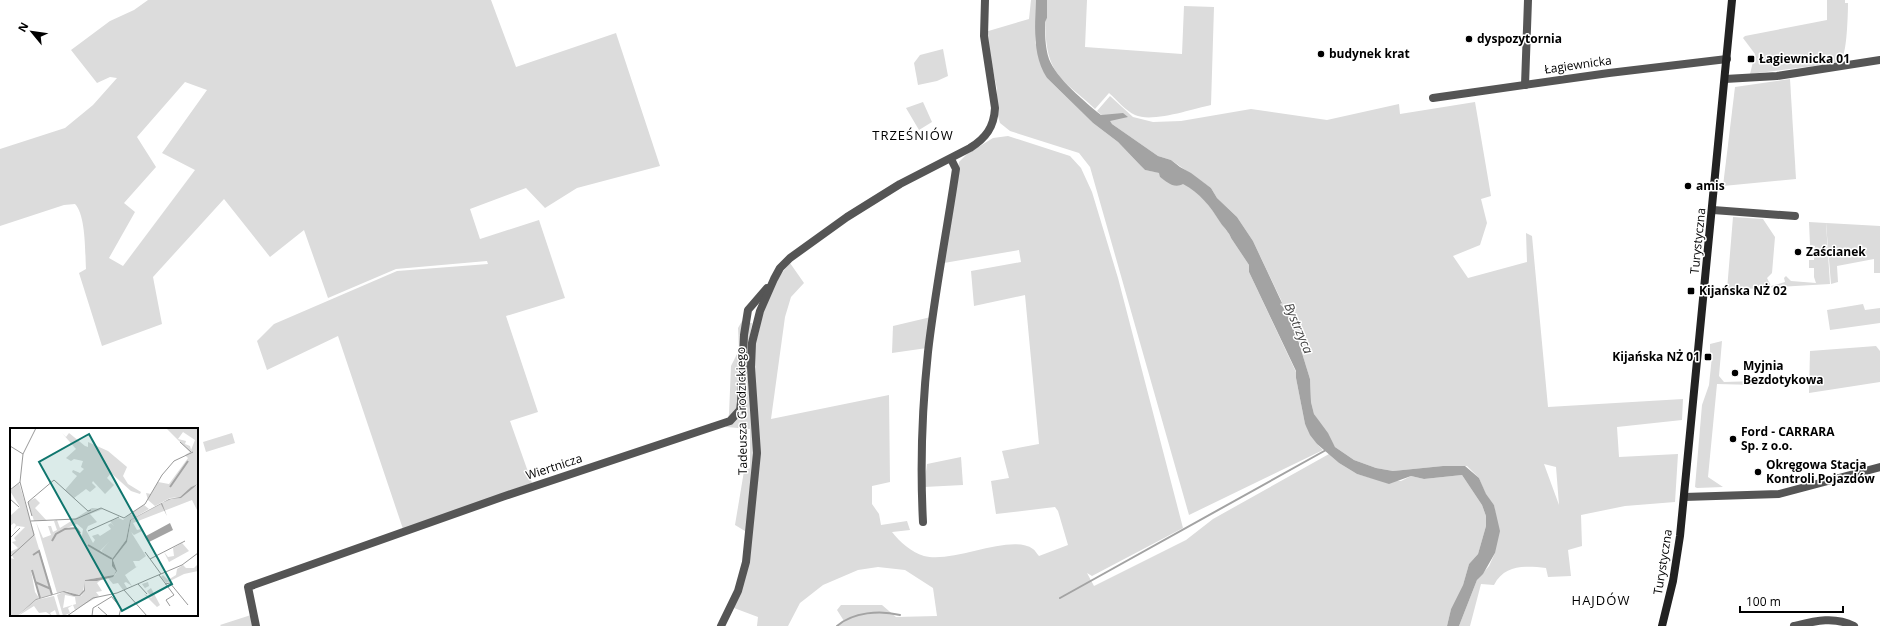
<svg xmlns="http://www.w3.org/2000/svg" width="1880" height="626" font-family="'Open Sans',sans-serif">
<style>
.green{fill:#dcdcdc;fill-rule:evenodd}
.water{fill:#a3a3a3}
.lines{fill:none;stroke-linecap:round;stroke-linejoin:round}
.stream{stroke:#a3a3a3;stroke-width:2}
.minor{stroke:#555;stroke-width:8}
.secondary{stroke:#222;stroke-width:8}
.poi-dot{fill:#000;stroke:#fff;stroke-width:1.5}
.labels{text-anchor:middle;stroke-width:3;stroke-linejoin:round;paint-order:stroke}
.poi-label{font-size:12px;font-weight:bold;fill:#000;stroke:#fff;text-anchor:start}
.street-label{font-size:12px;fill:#000;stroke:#fff}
.neighbourhood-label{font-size:13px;letter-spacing:1px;fill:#000;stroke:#fff}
.water-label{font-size:13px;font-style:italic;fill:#444;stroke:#fff}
.inset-river{fill:none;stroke:#a3a3a3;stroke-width:2}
.inset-road{fill:none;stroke:#999;stroke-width:1}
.view{fill:#0f766e;fill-opacity:0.15;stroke:#0f766e;stroke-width:2}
.inset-edge{fill:none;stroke:#000;stroke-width:2}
</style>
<rect width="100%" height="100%" fill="#fff"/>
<g class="green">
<path d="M148,0H491L516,67L616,33L660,166L577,188L545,208L526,188L470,209L480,239L539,220L565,298L506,316L538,412L510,421L532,483L403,529L338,336L267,370L257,341L274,324L397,271L488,264L487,261L396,269L328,298L304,230L270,257L224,199L153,277L162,324L102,346L79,273L86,269C85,253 86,215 75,204L64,205L0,226V149L65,128L93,105L117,78L110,77L97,83L71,50L110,21L134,10ZM185,82L207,90L162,153L195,170L123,266L109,258L135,212L124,203L156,167L137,137Z"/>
<path d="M1031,0H1036L1035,42L1047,78L1093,123L1118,142L1139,164L1145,170L1160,173V177C1167,182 1176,181 1184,184C1201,192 1211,208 1221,223C1224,228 1229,232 1231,238L1249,265V272L1296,372V378L1305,424L1317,444L1323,450L1189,515L1090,167L1079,153L1010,131L1000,123L997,113V89L985,32L1029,19Z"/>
<path d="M1047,0H1087L1085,47L1182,54L1184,6L1214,7L1211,105C1192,109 1152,123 1135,115C1126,111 1117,100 1109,93L1095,109C1088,102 1079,95 1071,88C1048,68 1046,51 1045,21L1047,18Z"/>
<path d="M1827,0H1845V3H1848C1848,13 1847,47 1843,56C1842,59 1839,61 1837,63L1750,74L1755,54L1743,38L1745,36L1827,20Z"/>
<path d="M943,49L948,76L937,81L918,85L914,63L920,55Z"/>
<path d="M1790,79L1796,179L1723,186L1735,87Z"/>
<path d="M1110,96L1133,117L1153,122L1181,121L1251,109L1327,120L1399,104L1400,114L1475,102L1491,196L1481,199L1487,223L1480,245L1453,256L1468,278L1527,262L1526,233L1532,236L1548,407L1683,399L1682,420L1617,427L1619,457L1678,454L1675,502L1625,506L1581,515L1582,546L1568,550L1571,576L1548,577L1546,568C1525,566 1505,564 1494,585L1481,584L1470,626H1459L1477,580L1489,566L1495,553L1496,517L1494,505L1486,495L1479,478L1467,466H1443L1393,471L1376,468L1354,460L1335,447L1314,414L1311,402L1310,379L1298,340L1286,310L1280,304L1282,302L1253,241L1237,217L1217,198L1211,188L1171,160L1158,156L1112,124L1097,111ZM1544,464L1556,467L1559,505Z"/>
<path d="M923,102L932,122L919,130L906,108Z"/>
<path d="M1008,136L1070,156L1081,168L1092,192L1118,278L1183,528L1092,576L1087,573L1094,586L1186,540L1213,519L1329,454L1339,463L1357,474L1371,478L1401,481L1411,476L1424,479L1462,475L1482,505L1486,516V526L1478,554L1469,564L1463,585L1451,609L1447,626H837L844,621L837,610L841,605H882L896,617L937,616L933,588L905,570L878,567L858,570L823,585L800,603L788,626H757L758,617L734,608L750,540L745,531L735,525L744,471L750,468V429L726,427L729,414L731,366L739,350L738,328L742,321L752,323L748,353C760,341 758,328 763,313C769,295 777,277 790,263L804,283L791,297L785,317L771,419L889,395L890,482L872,486V504L879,514L881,525L907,521L910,530L892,532C900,542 911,552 924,556C953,564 1011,533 1033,549C1035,550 1037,554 1039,556L1068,545L1058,511L1055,507L996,514L991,481L1009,478L1002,451L1039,444L1025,295L974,306L971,271L1021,262L1019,250L944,263L959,162L967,154L993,138Z"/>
<path d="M1733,217L1763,219L1775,237L1772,273L1767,278L1771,286L1785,282L1784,278L1786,276L1791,281L1816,283L1814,277V268H1809V260H1814L1815,246L1810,245L1809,222L1826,223L1830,284L1727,290Z"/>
<path d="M1826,223L1880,226V273H1874V259L1837,266L1838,282L1831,284Z"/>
<path d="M1863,304L1865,310L1880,308V323L1830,330L1827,310Z"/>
<path d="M931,317L927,348L892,353L893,326Z"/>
<path d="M1722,341L1719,376L1724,382L1758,381L1756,385L1717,384L1708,477L1723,487L1697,488L1695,487L1702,405L1709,385L1712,356L1710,354V344Z"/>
<path d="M1876,346L1880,351V382L1809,393L1810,351Z"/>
<path d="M232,433L235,443L206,452L203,442Z"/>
<path d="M961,457L963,485L924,487L927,464Z"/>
<path d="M251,615L254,626H221L220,625Z"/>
</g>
<path class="water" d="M1036,0H1047V18L1045,22C1045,34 1045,47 1049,59C1056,78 1085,102 1101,115L1123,113L1128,117L1110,121L1112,124L1158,156L1171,160L1180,167L1191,173L1211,188L1217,198L1237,217L1253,241L1282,303L1280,304L1286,310L1298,340L1310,379L1311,402L1314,414L1328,433L1335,447L1354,460L1376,468L1393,471L1443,466H1465L1479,478L1486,494L1494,505L1500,531L1495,553L1483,574L1477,580L1459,626H1447L1451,609L1463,585L1469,564L1478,554L1486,526V516L1482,505L1462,475L1424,479L1411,476L1389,484L1357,474L1339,463L1317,444L1310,435L1305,424L1296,378V371L1249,272V265L1231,238C1229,232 1224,228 1220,222C1210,206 1200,193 1183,184C1174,189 1167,182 1160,177L1159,173L1145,170L1139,164L1118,142L1093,123L1047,78C1032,55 1035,26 1036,0Z"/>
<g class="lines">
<g class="stream">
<path d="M1060,598L1326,450"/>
<path d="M837,626C853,612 880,610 900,615"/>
</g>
<g class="minor">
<path d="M1725,79L1777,76L1880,60"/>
<path d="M1525,85L1528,0"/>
<path d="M1433,98L1609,73L1727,59"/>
<path d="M1713,210L1795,216"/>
<path d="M1684,497L1779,494L1880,467"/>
<path d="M923,522C920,466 922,409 928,352C935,291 947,230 956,169L951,159"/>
<path d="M256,626L248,587L502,497L730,421L740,410L741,402L744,335L748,310L767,288H769"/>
<path d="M721,626L738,591L746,562L757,453L751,367L752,343L760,311L774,279L780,268L790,258L847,217L900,184L970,148C986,138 994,127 995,108L984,36L985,0"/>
<path d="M1794,626C1815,621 1834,616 1854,626"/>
</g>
<path class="secondary" d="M1662,626L1673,581L1680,536L1732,0"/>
</g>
<g class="poi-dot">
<circle cx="1469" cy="39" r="4"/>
<circle cx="1321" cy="54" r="4"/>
<rect x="1747" y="55" width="8" height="8" rx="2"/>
<circle cx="1688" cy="186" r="4"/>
<circle cx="1798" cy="252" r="4"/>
<rect x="1687" y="287" width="8" height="8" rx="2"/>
<rect x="1704" y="353" width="8" height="8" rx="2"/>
<circle cx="1735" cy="373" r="4"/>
<circle cx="1733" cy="439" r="4"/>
<circle cx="1758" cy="472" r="4"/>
</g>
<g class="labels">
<g class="poi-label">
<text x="1477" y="43">dyspozytornia</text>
<text x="1329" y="58">budynek krat</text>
<text x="1759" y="63">Łagiewnicka 01</text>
<text x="1696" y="190">amis</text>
<text x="1806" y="256">Zaścianek</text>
<text x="1699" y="295">Kijańska NŻ 02</text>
<text x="1700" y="361" text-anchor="end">Kijańska NŻ 01</text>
<text x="1743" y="370">Myjnia<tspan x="1743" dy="14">Bezdotykowa</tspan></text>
<text x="1741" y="436">Ford - CARRARA<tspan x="1741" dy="14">Sp. z o.o.</tspan></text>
<text x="1766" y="469">Okręgowa Stacja<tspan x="1766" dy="14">Kontroli Pojazdów</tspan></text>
</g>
<g class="street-label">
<text transform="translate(1578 65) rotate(-8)" y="4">Łagiewnicka</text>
<text transform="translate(1698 241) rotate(-84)" y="4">Turystyczna</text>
<text transform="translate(742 411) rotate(-91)" y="4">Tadeusza Grodzickiego</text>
<text transform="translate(554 467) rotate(-18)" y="4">Wiertnicza</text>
<text transform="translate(1663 562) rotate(-81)" y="4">Turystyczna</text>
</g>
<g class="neighbourhood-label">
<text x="913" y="140">TRZEŚNIÓW</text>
<text x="1601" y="605">HAJDÓW</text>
</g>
<g class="water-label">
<text transform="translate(1299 328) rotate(67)" y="5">Bystrzyca</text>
</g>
</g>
<g transform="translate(10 428)">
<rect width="188" height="188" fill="#fff"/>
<path d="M156,0H188V56L181,59L170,69L160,70L145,78L138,72L136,65L141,66L148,54L159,56L178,30L175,27L180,24ZM173,4L185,12L181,22L180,18L175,16L176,13L168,11ZM52,5L56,9L59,5L75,18L78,19V14L98,23L117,39L113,48L118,56L131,64L130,66L121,63L101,45L97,50L104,57L95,66L83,53L82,55L86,59L80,64L76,61L64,70L55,62L67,48L62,44L63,42L70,45L74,41L71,39L73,33L64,31L61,33L56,30L66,21ZM9,55L43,167L30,170L21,142L25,164L29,170L7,188H0V130L4,131L0,124L8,120L2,114L6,113L4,110L15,99L7,98L3,102L6,97L4,95L0,98V88L10,79L0,63ZM188,57V84L182,72L123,95L127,102L131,101L132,103L124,107L121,104L136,128L129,133H123L126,139L128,138L115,147L122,158L116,154L114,155L117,160L113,162L108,155L103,156L98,150L92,151L87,155L92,163L86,164L89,168L65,182L63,177L58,180L60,185L53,188L47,167L53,164L66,168H71L75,163V153H87L105,147L107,143L103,132L117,114L121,92L160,71L171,70L178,62ZM55,167L65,169L66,176L53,180ZM25,70L30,75L25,80L37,93H24L18,74ZM134,77L139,81L120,92L116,112L102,131L91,123L99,114L89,124L81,119L102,132L106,143L104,147L75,152L73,164L68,167L56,163L47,165L26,94L33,110L41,107L38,98H41L43,104L47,102L44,93L47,92L50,100L82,80L93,81L80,86L87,94L78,98L76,102L83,115L85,112L82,108L88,106L90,108L101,101L98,97L101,95L104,98L100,93L109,90L113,92L120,86L125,88L123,84ZM67,96L73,101L72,108L68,100L51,102ZM172,115L179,123L159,134L154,124L158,129L164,128L163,120ZM188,136V143L174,146L156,155L151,149L153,147L158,152L166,147L167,141L173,137L176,140H184ZM138,154L139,158L135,160L137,163L141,160L150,177L147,179L134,166L142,170L132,156ZM44,168L50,188H47L45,182L40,185L42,188L36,184L29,185L24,178L8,188L26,172Z" fill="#dcdcdc" fill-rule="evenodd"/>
<path d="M188,56L171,70L161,71L152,75L157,88L151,76L121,92L117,114L103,132L107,143L103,149L87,153H75V163L70,168H64L53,164L26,172L7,188L26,171L54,163L69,167L74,162L75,152L104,147L106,143L102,138V131L116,112L120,92L159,71L170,69L181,59ZM160,95L163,102L139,114L136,108Z" fill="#a3a3a3"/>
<path class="inset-river" d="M160,59L178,33M42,113L46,106L55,101L66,100L70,105M78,117L102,131M23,127L29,123L42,167M22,142L30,170M25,154L41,161"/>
<path class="inset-road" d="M170,14L181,24M0,18L13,26M0,62L10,54M0,71L9,79M22,88L18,74L44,52L78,83L81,82M21,93L66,91L91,80L114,90L135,76L152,47L164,33L183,24M78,103L109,89M0,110L10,100M135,124L151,146M0,129L24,107L10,54L13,26L26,0M140,131L175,113M149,147L164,167L156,172L160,178M128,156L137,166M155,156L160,155L178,177M114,162L137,188M101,168L111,180L109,188M88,179L98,188M57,188L83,170L107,165L139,151L172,137L188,125M82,188L83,180L101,169"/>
<path class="view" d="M79,6L162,156L112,183L29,34Z"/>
<rect width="188" height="188" class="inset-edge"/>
</g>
<g transform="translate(32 32) rotate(299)" stroke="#ffffff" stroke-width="3" paint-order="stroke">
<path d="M0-3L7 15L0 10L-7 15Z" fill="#000000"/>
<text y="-6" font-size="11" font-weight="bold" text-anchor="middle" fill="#000000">N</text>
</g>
<path d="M1740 606v6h103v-6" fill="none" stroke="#000000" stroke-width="2"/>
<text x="1746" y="606" font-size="12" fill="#000000" stroke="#ffffff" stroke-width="3" paint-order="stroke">100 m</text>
</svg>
